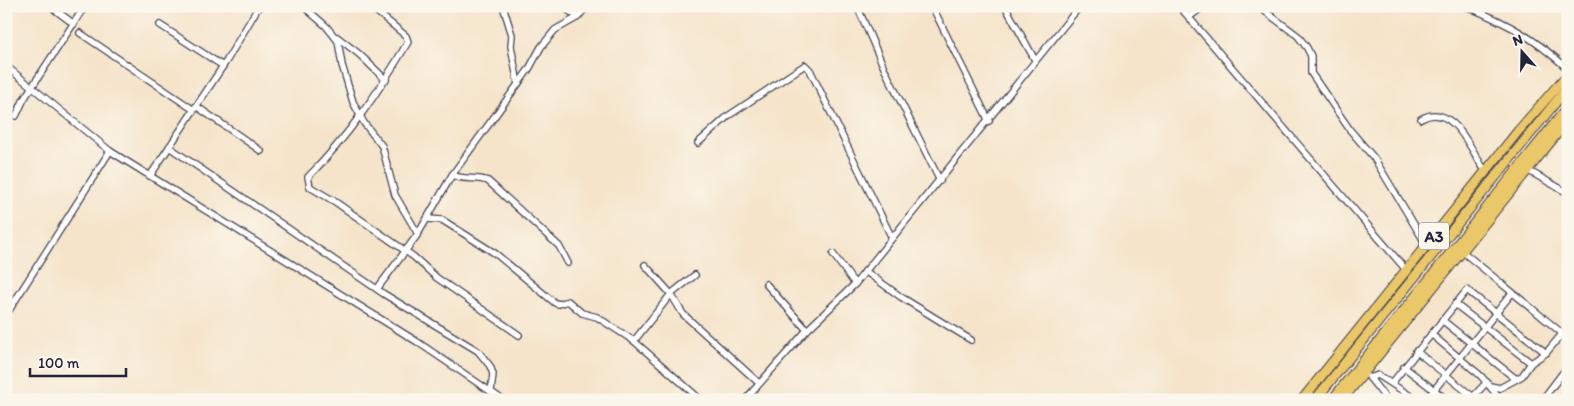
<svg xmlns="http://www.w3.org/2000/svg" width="1574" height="406" font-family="Itim,sans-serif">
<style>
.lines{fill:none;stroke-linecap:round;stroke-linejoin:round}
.minor-casing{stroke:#423f50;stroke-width:8}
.primary-casing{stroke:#423f50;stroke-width:11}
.trunk-casing{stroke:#423f50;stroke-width:11}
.minor{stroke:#fff;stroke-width:5.5}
.primary{stroke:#eac769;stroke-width:9}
.trunk{stroke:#eac769;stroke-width:9}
.labels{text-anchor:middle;stroke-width:4.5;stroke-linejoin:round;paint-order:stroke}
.shield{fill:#fbf7ec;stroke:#636270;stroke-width:1}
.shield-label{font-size:16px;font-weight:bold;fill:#22223b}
</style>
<rect width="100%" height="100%" fill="#fbf7ec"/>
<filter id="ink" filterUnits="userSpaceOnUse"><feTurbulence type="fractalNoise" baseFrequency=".02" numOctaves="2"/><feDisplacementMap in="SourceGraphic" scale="10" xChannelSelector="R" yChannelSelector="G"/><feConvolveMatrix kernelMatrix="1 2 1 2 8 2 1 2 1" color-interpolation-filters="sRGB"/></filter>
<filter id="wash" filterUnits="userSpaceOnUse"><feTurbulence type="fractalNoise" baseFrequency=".0096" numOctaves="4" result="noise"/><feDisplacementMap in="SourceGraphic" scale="20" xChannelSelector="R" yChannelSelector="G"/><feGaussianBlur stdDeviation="1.12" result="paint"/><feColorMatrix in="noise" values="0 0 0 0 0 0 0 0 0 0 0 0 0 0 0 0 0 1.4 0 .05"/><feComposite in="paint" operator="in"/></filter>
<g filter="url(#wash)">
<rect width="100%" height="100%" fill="#f5e4ca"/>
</g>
<g filter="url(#ink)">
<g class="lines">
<g class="minor-casing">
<g id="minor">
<path d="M50,6L74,24"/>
<path d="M303,6L326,26L338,41L342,65L353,102L364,123L382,146L395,195L418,234"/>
<path d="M370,6L406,36L408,42C379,91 348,137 308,177L310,187L334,201L414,257L437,278L519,335"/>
<path d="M503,6L512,35L511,46L518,84"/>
<path d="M562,6L578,17"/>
<path d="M857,6L885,70L940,181"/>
<path d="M932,6L989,121"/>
<path d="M1005,6L1035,60"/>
<path d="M1179,6L1407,271"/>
<path d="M1258,6L1298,36L1307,48L1311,56V73L1350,130L1374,158L1427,246"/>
<path d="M1466,6C1509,24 1533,37 1568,69"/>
<path d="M1189,17L1204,6"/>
<path d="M160,25L223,66"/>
<path d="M80,33L194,110"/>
<path d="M337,37L359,54L386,80"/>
<path d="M6,66L110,151L416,341L503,400"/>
<path d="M196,106L261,151"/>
<path d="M16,116L24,99L85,6"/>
<path d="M1421,119C1453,100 1472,153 1486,172"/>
<path d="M698,143L728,116L805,65L810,70L892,238"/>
<path d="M169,147L384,294L478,351L490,366L493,374L491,391"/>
<path d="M1529,171L1568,193"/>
<path d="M452,175C465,181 476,176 488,181L559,246L568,263"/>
<path d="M150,176L227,60L259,6"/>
<path d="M427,219L442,220L447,223L496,254L555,303L559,304L568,301L582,313L597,317L634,341L701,400"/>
<path d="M1463,252L1568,338"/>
<path d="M833,254L855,284"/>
<path d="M645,265L671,294L683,314L759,383"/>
<path d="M865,271L901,297L971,340"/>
<path d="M766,284L807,330"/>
<path d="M377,289L418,234L452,175L529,69L541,47L555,30L578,17L587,6"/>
<path d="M1455,304L1531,363"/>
<path d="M6,315L110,151"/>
<path d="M1442,320L1516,379"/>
<path d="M1431,334L1481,376L1501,400"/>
<path d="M634,341L671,294L695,275"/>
<path d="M1416,351L1472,396"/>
<path d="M1404,367L1447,400"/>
<path d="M1369,377L1387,400"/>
<path d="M1370,378L1378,375L1417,400"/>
<path d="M1392,383L1467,290L1546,353L1562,334"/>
<path d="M1490,386L1500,388L1522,376L1531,363L1546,353"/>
<path d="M745,400L807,330L855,284L1080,6"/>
<path d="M1426,400L1512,293"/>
<path d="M1470,400L1487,382"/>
<path d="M1537,400L1546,395L1568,366"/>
</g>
</g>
<g class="primary-casing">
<g id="primary">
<path d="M1302,400L1519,130L1568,74"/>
<path d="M1342,400L1568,120"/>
</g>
</g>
<g class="trunk-casing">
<g id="trunk">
<path d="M1315,400L1568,87"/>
<path d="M1332,400L1568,107"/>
</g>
</g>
<use href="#minor" class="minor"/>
<use href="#primary" class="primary"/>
<use href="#trunk" class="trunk"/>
</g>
</g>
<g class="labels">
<rect class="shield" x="1419" y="222.5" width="30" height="27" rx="4"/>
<g class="shield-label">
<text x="1434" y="242">A3</text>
</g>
</g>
<rect width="1574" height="406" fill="none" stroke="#fbf7ec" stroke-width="25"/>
<g transform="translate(1522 52) rotate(340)" stroke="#fbf7ec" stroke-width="4" paint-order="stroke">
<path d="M0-4L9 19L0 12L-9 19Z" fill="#22223b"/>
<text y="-8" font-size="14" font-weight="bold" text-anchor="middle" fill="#22223b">N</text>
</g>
<path d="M30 368v8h96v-8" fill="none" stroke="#22223b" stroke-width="2.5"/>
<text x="38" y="368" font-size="15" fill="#22223b" stroke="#fbf7ec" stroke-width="4" paint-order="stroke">100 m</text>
</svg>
